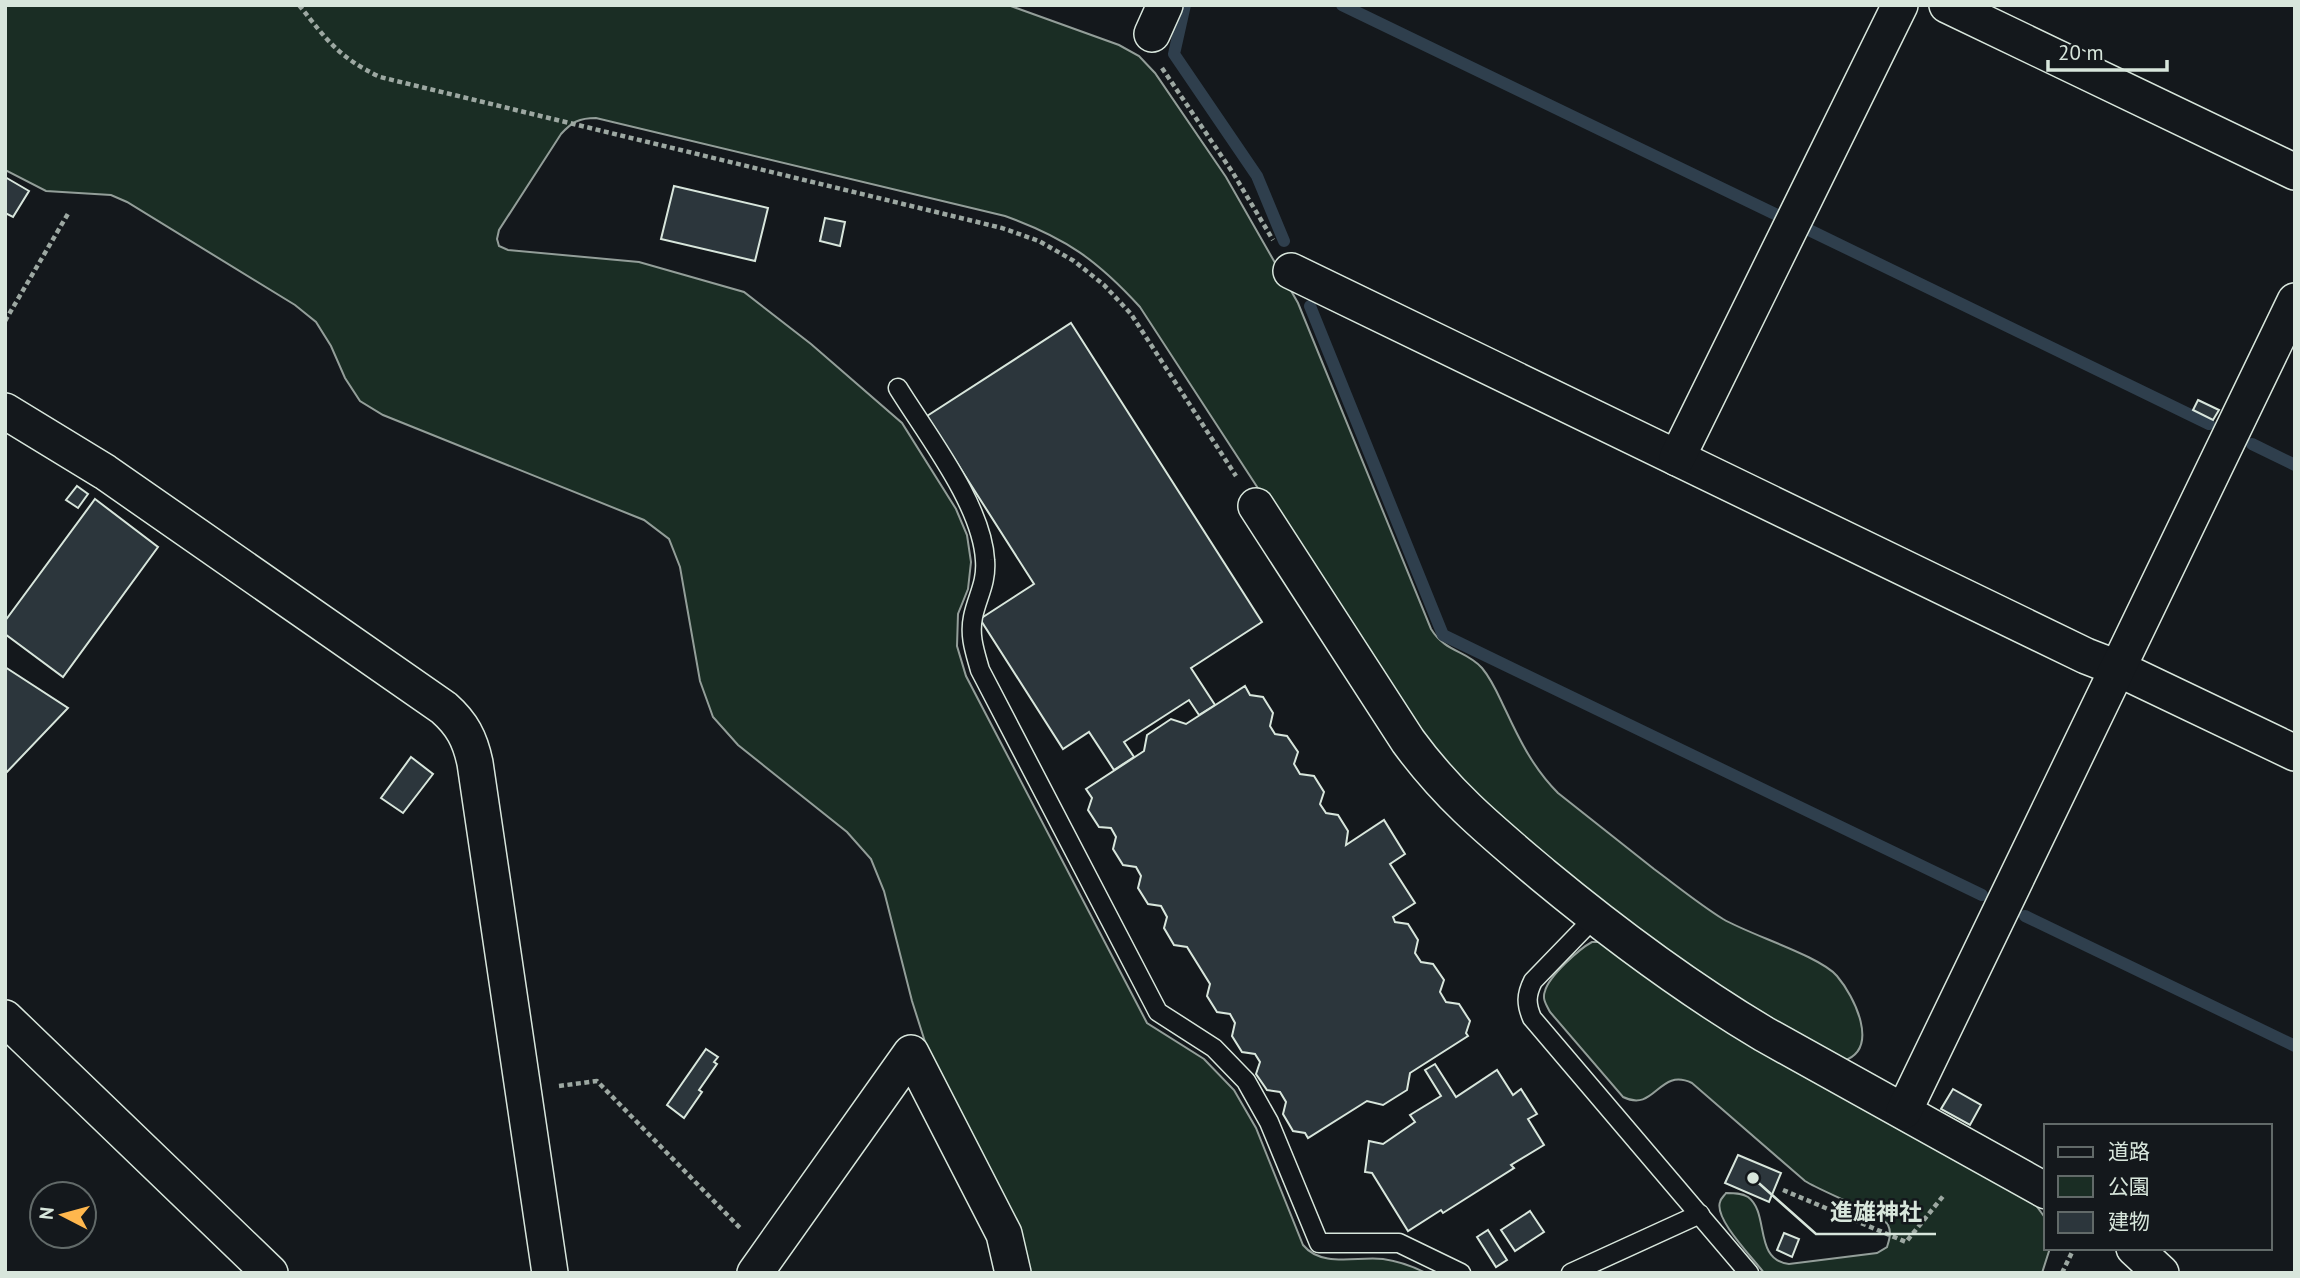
<svg xmlns="http://www.w3.org/2000/svg" width="2300" height="1278" font-family="'PT Sans','Noto Sans JP',sans-serif">
<style>
.green{fill:#1a2d24;stroke:#939e99;stroke-width:2}
.lines{fill:none;stroke-linecap:round;stroke-linejoin:round}
.stream{stroke:#2f3f4d;stroke-width:12}
.building{fill:#2c363c;stroke:#d8e6dc;stroke-width:2}
.service-casing{stroke:#d8e6dc;stroke-width:21}
.minor-casing{stroke:#d8e6dc;stroke-width:38}
.path{stroke:#9da8a2;stroke-width:4.5;stroke-dasharray:5 3.5;stroke-linecap:butt}
.service{stroke:#14181c;stroke-width:18}
.minor{stroke:#14181c;stroke-width:35}
.leader{fill:none;stroke:#d8e6dc;stroke-width:2.5}
.callout-dot{fill:#d8e6dc;stroke:#14181c;stroke-width:2.5}
.callout-label{font-size:23px;text-anchor:middle;font-weight:bold;fill:#d8e6dc;stroke:#14181c;stroke-width:5;stroke-linejoin:round;paint-order:stroke}
</style>
<rect width="100%" height="100%" fill="#14181c"/>
<g class="green">
<path d="M5,5H1008L1119,45L1139,56L1155,73L1226,177L1298,303L1431,629C1446,653 1466,650 1482,668C1493,681 1499,697 1506,711C1520,741 1534,769 1558,793C1590,818 1622,844 1654,869C1677,886 1699,904 1723,919C1750,935 1820,956 1837,976C1854,996 1881,1049 1843,1061L1732,1000L1494,818L1418,734L1140,307C1097,260 1066,238 1005,216L596,118C579,118 572,122 561,134L499,230L497,239L499,246L508,250L639,262L744,292L811,344L902,423L956,509L967,535L971,562L968,589L958,614L957,646L966,676L1147,1023L1204,1059L1234,1090L1256,1128L1303,1245C1322,1268 1357,1256 1383,1259C1398,1261 1412,1266 1426,1273H1028L926,1045L912,1001L884,891L871,859L847,832L738,745L713,717L700,681L680,567L669,539L644,520L383,415L360,401L345,378L331,346L316,322L295,305L127,202L111,195L46,191L5,170Z"/>
<path d="M1592,942H1603L1758,1044L1895,1127L2035,1204L2046,1219V1248H2050L2042,1273H1764C1753,1258 1714,1219 1720,1202C1721,1198 1724,1196 1726,1193C1734,1193 1742,1193 1748,1197C1770,1213 1753,1260 1789,1264L1877,1253L1887,1247C1889,1240 1892,1233 1888,1225C1883,1215 1820,1191 1805,1181L1692,1083C1658,1067 1656,1113 1623,1097L1550,1012C1546,1004 1542,999 1545,991C1549,976 1579,949 1592,942Z"/>
</g>
<g class="lines">
<g class="stream">
<path d="M1185,5L1174,54L1257,176L1284,241"/>
<path d="M1342,5L1777,215"/>
<path d="M1809,230L2209,424"/>
<path d="M1310,306L1443,635L1982,895"/>
<path d="M2252,444L2295,465"/>
<path d="M2025,916L2295,1046"/>
</g>
</g>
<g class="building">
<path d="M5,177L29,191L13,217L5,213Z"/>
<path d="M674,186L768,208L755,261L661,239Z"/>
<path d="M825,218L845,222L840,246L820,241Z"/>
<path d="M1071,323L1262,622L1191,668L1215,705L1199,715L1189,700L1124,742L1134,757L1114,770L1089,732L1063,749L980,619L1034,584L927,416Z"/>
<path d="M2198,400L2219,410L2213,420L2193,410Z"/>
<path d="M77,486L88,494L78,508L66,500Z"/>
<path d="M95,499L158,547L63,677L5,634V621Z"/>
<path d="M5,667L68,708L5,774Z"/>
<path d="M1245,686L1250,695L1263,697L1273,713L1270,726L1275,734L1287,736L1298,752L1294,764L1300,774L1314,776L1324,792L1320,804L1326,813L1338,815L1348,831L1346,845L1384,820L1405,854L1390,864L1415,903L1393,917L1395,922L1408,924L1418,940L1415,953L1421,962L1433,964L1444,980L1440,992L1446,1002L1459,1004L1470,1021L1466,1033L1468,1036L1410,1073L1407,1090L1383,1105L1367,1101L1308,1138L1305,1133L1293,1131L1283,1114L1286,1102L1280,1092L1267,1090L1256,1074L1260,1062L1255,1054L1242,1052L1232,1036L1235,1023L1230,1014L1217,1012L1207,996L1210,984L1187,947L1174,945L1164,928L1167,917L1161,906L1148,904L1138,888L1141,876L1136,867L1123,865L1113,849L1116,837L1111,828L1099,827L1088,810L1092,798L1086,789L1144,751L1147,735L1171,719L1186,724Z"/>
<path d="M411,757L433,774L403,813L381,798Z"/>
<path d="M706,1049L718,1057L714,1062L717,1064L699,1090L702,1092L684,1118L667,1105Z"/>
<path d="M1435,1064L1456,1097L1497,1070L1513,1095L1521,1089L1537,1114L1528,1119L1544,1145L1511,1165L1514,1168L1443,1213L1441,1210L1408,1231L1372,1173L1365,1172L1369,1141L1383,1144L1415,1122L1410,1115L1441,1096L1425,1070Z"/>
<path d="M1953,1089L1981,1105L1970,1125L1941,1109Z"/>
<path d="M1738,1155L1781,1173L1769,1202L1725,1183Z"/>
<path d="M1530,1211L1544,1232L1515,1251L1501,1230Z"/>
<path d="M1488,1230L1507,1260L1496,1267L1477,1237Z"/>
<path d="M1784,1233L1799,1239L1792,1257L1777,1250Z"/>
</g>
<g class="lines">
<g class="service-casing">
<g id="service">
<path d="M898,388C927,435 982,505 985,560C987,583 977,597 973,617C969,636 975,652 980,670L1158,1012L1214,1048L1246,1081L1269,1122L1319,1243H1399L1461,1273"/>
<path d="M1594,918L1533,981C1526,995 1526,1004 1532,1018L1749,1273"/>
<path d="M1571,1273L1700,1214"/>
</g>
</g>
<g class="minor-casing">
<g id="minor">
<path d="M1947,5L2295,172"/>
<path d="M1152,34L1165,5"/>
<path d="M1291,271L2086,656L2117,668L2295,753"/>
<path d="M5,411L105,472L444,708C462,724 470,739 475,763L550,1273"/>
<path d="M1677,458L1900,5"/>
<path d="M1256,506L1408,741C1449,797 1491,831 1543,875C1613,933 1687,988 1764,1034L2046,1191"/>
<path d="M5,1018L270,1273"/>
<path d="M1904,1111L2295,301"/>
<path d="M2134,1248L2161,1273"/>
<path d="M755,1273L911,1053L1004,1234L1013,1273"/>
</g>
</g>
<g class="path">
<path d="M299,5C327,40 338,57 380,77L1002,228L1039,241L1074,261L1104,285L1131,314L1236,476"/>
<path d="M1162,68L1233,173L1273,240"/>
<path d="M5,321L69,212"/>
<path d="M559,1086L597,1081L742,1230"/>
<path d="M1783,1190L1906,1242L1944,1195"/>
<path d="M2062,1273L2074,1248"/>
</g>
<use href="#service" class="service"/>
<use href="#minor" class="minor"/>
</g>
<path class="leader" d="M1753 1178L1816 1234H1936"/>
<circle class="callout-dot" cx="1753" cy="1178" r="7"/>
<g class="callout-label">
<text x="1876" y="1220">進雄神社</text>
</g>
<rect width="2300" height="1278" fill="none" stroke="#d8e6dc" stroke-width="14"/>
<rect x="2044" y="1124" width="228" height="126" fill="#14181c" stroke="#626a69" stroke-width="2"/>
<rect x="2058" y="1147" width="35" height="10" fill="#14181c" stroke="#626a69" stroke-width="2"/>
<text x="2108" y="1159" font-size="21" fill="#d8e6dc">道路</text>
<rect x="2058" y="1176" width="35" height="21" fill="#1a2d24" stroke="#626a69" stroke-width="2"/>
<text x="2108" y="1194" font-size="21" fill="#d8e6dc">公園</text>
<rect x="2058" y="1212" width="35" height="21" fill="#2c363c" stroke="#626a69" stroke-width="2"/>
<text x="2108" y="1229" font-size="21" fill="#d8e6dc">建物</text>
<g transform="translate(63 1215) rotate(276)"><circle r="33" fill="#14181c" stroke="#626a69" stroke-width="2"/>
<path d="M0-5L12 26L0 18L-12 26Z" fill="#ffb74d"/>
<text y="-10" font-size="19" font-weight="bold" text-anchor="middle" fill="#d8e6dc">N</text>
</g>
<path d="M2048 60v10h119v-10" fill="none" stroke="#d8e6dc" stroke-width="3.5"/>
<text x="2058" y="60" font-size="21" fill="#d8e6dc" stroke="#14181c" stroke-width="5" paint-order="stroke">20 m</text>
</svg>
